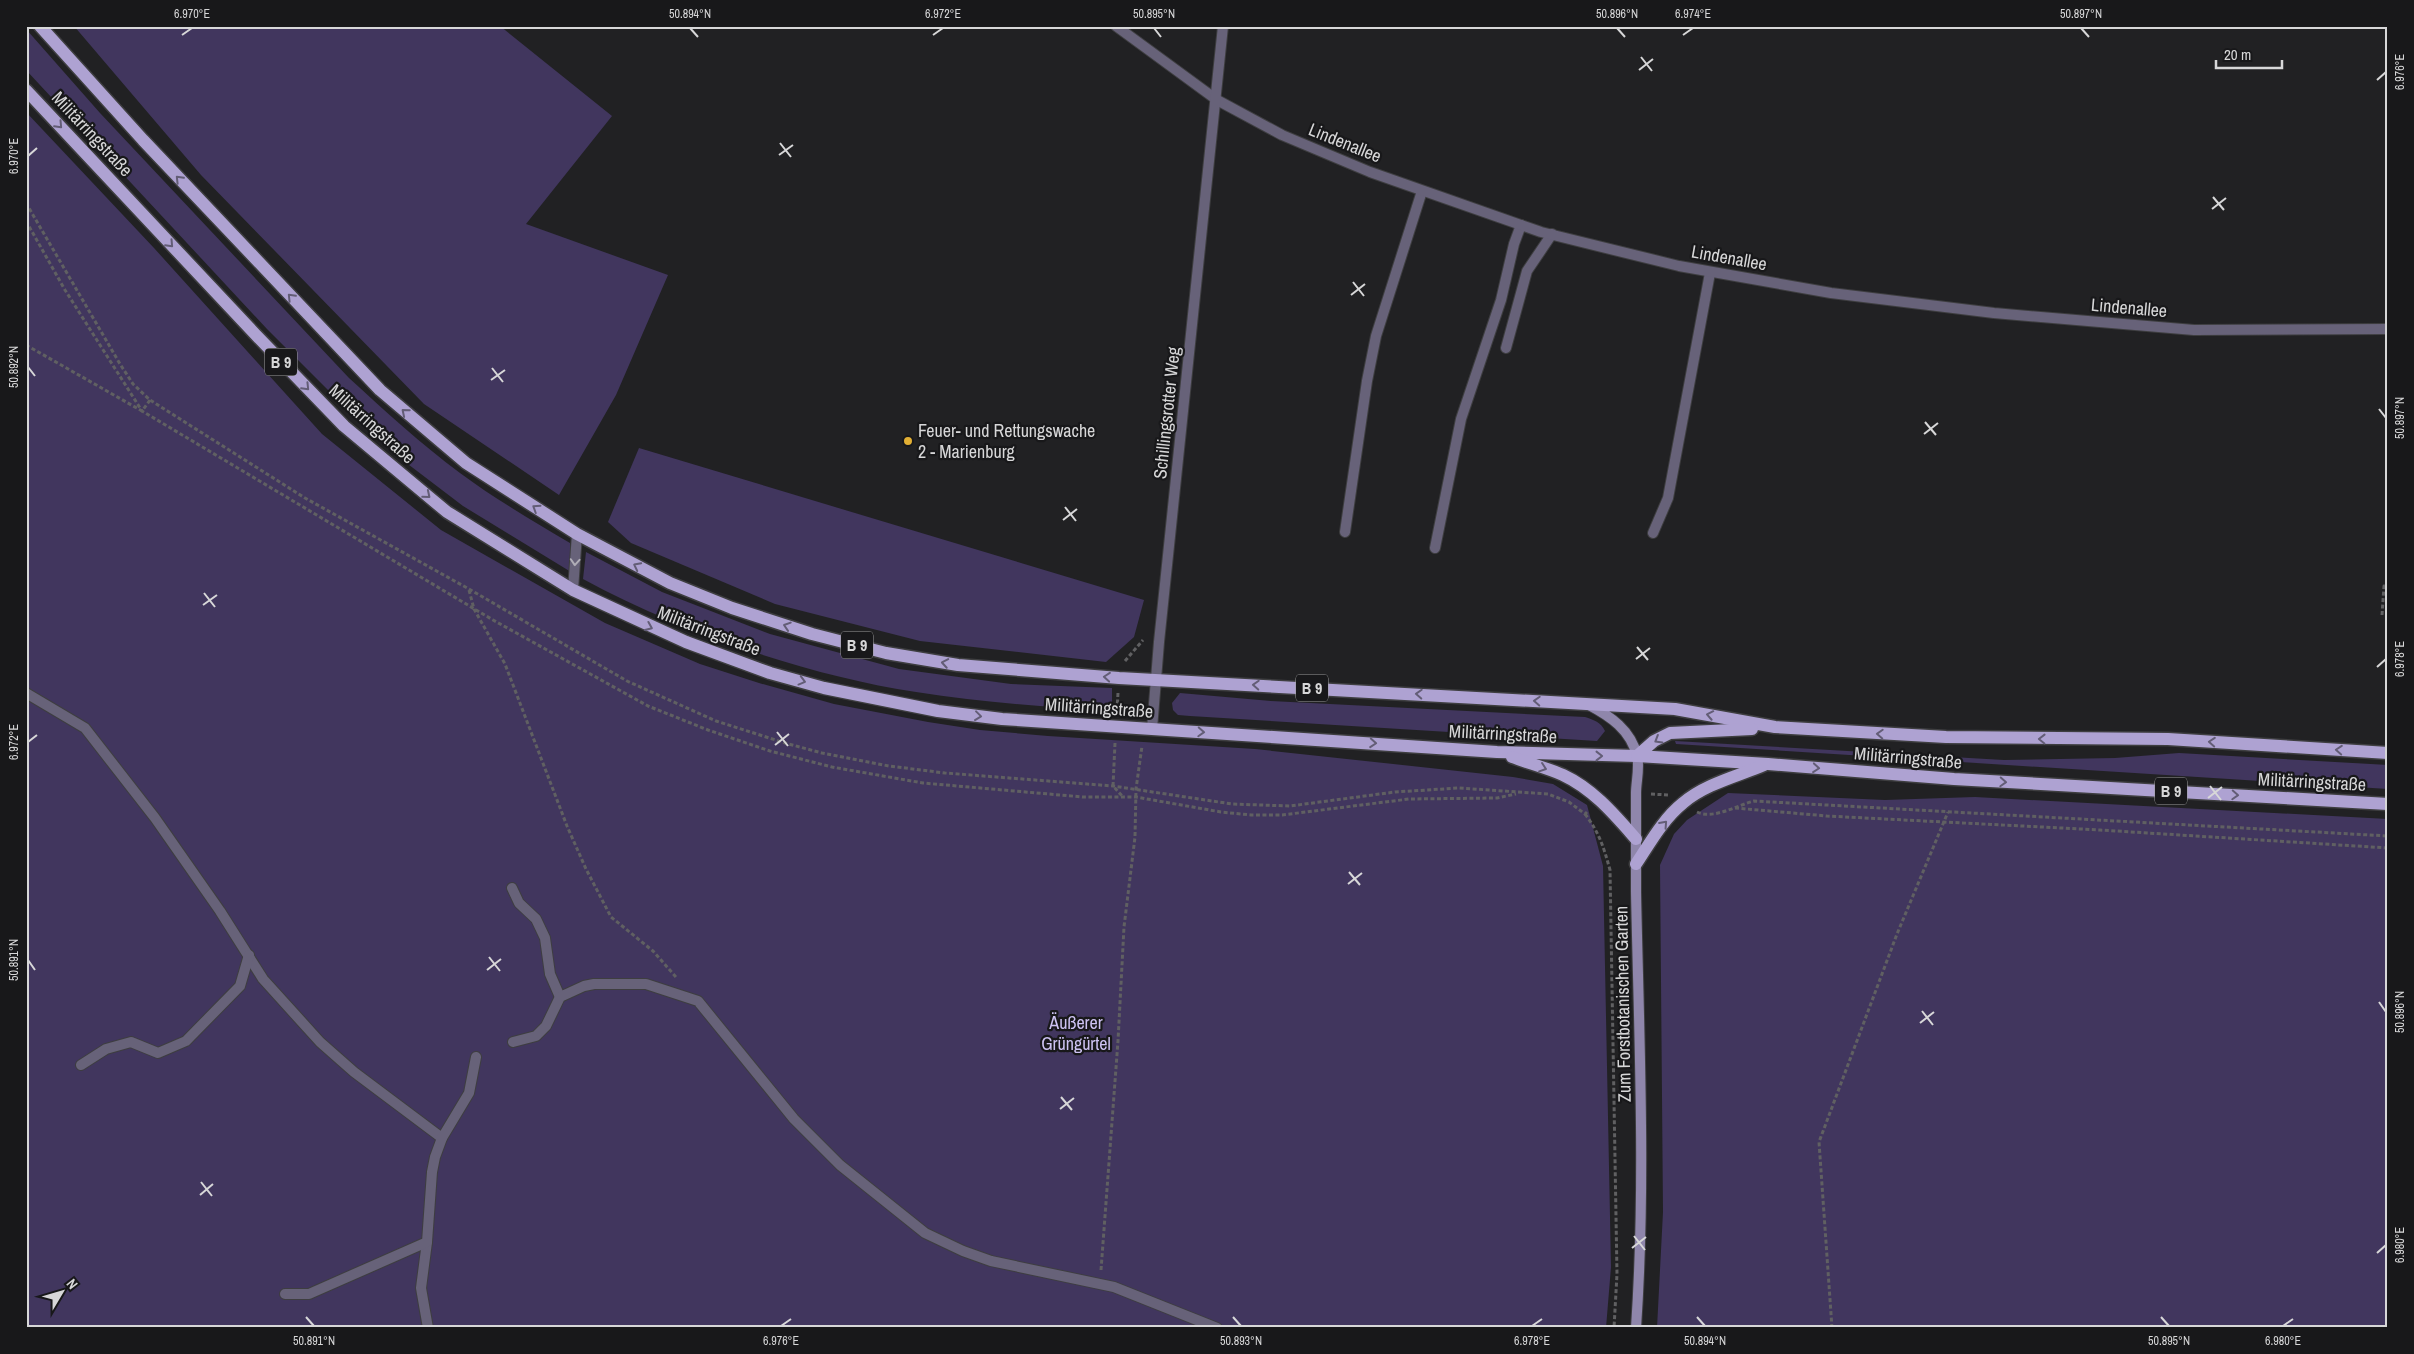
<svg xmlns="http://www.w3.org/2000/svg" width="2414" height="1354" font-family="'Archivo Narrow',sans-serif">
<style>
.green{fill:#41365e}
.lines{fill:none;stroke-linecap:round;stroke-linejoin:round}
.service-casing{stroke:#3e3e40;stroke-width:12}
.minor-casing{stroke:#3e3e40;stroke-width:12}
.secondary-casing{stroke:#3e3e40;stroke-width:12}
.primary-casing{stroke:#3e3e40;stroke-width:15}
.path{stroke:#606062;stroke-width:3;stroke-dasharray:4 2.5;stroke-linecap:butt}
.service{stroke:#676279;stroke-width:10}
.minor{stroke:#676279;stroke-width:10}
.secondary{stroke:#8f86ab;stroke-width:10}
.primary{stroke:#aea2d2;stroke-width:12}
.oneway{stroke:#635d76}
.oneway2{stroke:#b0aeb7}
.ticks{fill:none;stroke:#d7d7d8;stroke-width:2}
.poi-dot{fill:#e2af34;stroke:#18181a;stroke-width:2}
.labels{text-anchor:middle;stroke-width:4.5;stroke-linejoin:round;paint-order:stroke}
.shield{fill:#18181a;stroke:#9e9e9f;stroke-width:1}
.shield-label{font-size:16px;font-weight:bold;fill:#d7d7d8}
.street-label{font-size:18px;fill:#d7d7d8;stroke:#18181a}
.poi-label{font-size:18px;fill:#d7d7d8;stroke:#18181a;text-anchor:start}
.park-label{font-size:18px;fill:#cec3f3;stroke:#18181a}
.neatline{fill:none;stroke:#d7d7d8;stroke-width:2}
.ticks-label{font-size:12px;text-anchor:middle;fill:#d7d7d8}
</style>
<rect width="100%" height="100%" fill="#212123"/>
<g class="green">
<path d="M74,26H500L612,116L526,224L668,275L616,395L559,495L424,404L201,175Z"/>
<path d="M26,29L100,113L349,378C385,411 421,444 460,473C495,499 533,521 570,543L571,572L463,506L396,455L369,431L267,329L26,70Z"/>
<path d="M26,112L154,248L322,434L441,530L605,623L700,664L759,683L834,704L928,722L980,730L1048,736L1255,749L1513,777L1553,784L1587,805L1603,866L1611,1267L1606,1328H26Z"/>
<path d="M639,448L1144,600L1134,637L1106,662L920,641L775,604L631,543L608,522Z"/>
<path d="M586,552L662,592L770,634L899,669L1011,684L1112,688V711C1046,707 981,702 916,692C806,675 681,632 583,579Z"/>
<path d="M1180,693L1271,701L1585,717C1594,720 1601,722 1605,731L1597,741L1190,716L1178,715L1173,710L1172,703Z"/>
<path d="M1675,741L2004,760L2115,758L2179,753L2388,765V789L1676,744Z"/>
<path d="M1728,793L1885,800L1975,797L2388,819V1328H1657L1663,1212L1660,865L1674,834L1687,820Z"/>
</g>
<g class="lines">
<g class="service-casing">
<g id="service">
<path d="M1506,348L1527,271L1552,234"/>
<path d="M1345,532L1367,381L1376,336L1422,191"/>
<path d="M1653,533L1668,498L1710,273"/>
<path d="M1435,548L1461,419L1501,300L1514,244L1521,225"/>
<path d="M573,590L577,534"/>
<path d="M26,693L85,728L155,818L220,911L263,979L320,1042L354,1072L442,1138"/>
<path d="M512,888L519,903L536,919L545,938L550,974L560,997"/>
<path d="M513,1042L536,1036L546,1026L560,997L584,986L594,984H646L698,1001L794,1119L840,1165L925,1233L963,1251L991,1261L1114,1287L1217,1328"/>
<path d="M81,1065L106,1049L131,1042L158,1053L186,1041L240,986L249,955"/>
<path d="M427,1242L421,1288L428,1328"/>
<path d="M285,1294H309L427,1242L432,1172L435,1157L442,1138L469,1093L476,1057"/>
</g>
</g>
<g class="minor-casing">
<g id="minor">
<path d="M1116,26L1217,100L1282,135L1370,172L1541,232L1679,266L1831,293L1994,313L2194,330L2388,329"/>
<path d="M1152,729L1159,642L1223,26"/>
</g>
</g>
<g class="secondary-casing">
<path id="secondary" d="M1589,705C1610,716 1631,730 1637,756C1640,767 1636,782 1636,793C1636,826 1636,859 1636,892C1639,1037 1646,1183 1636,1328"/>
</g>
<g class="primary-casing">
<g id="primary">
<path d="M40,26L143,140L380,390L466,463L577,534L670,583L732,608L812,634L886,653L958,665L1119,678L1675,709L1775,727L1946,737L2168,739L2388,753"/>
<path d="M26,90L255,334L344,426L447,512L573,590L686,642L770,673L824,688L938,711L1002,719L1497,752L1637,756L1768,764L1954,779L2388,804"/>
<path d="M1637,756L1654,741L1670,733L1752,729"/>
<path d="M1512,757C1528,763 1547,768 1563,775C1593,789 1614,814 1636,839"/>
<path d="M1636,864C1650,843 1663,819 1683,803C1705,784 1738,776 1764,765"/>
</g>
</g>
<g class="path">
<path d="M26,203L120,364L133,384L150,400L305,498L469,589L627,681L716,721L785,743L822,753L889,766L945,773L1113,786L1232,804L1290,806L1395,792L1459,788L1548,794L1569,802L1585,814L1587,812"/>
<path d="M26,221L65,290L142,411L493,620L648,706L708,730L770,751L832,767L923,783L1083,797H1136L1221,812L1251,815H1282L1409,799L1497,798L1516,794"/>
<path d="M26,345L142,411L150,400"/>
<path d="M469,590L474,609L505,664L567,826L586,869L611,917L653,951L676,977"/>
<path d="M2382,615L2384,586H2388"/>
<path d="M1125,661L1143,640"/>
<path d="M1117,710L1118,693"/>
<path d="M1115,743L1113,786L1123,797"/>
<path d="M1651,794L1668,795"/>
<path d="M1735,808L1827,816L2100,830L2388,848"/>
<path d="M1697,812C1713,820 1738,805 1754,801L2388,836"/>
<path d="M1585,814C1599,832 1604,848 1610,870L1617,1274L1614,1328"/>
<path d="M1101,1270L1118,1041L1124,927L1135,837L1136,789L1142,746"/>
<path d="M1832,1328L1819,1142L1897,934L1948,812"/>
</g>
<use href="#service" class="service"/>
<use href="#minor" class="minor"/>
<use href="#secondary" class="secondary"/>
<use href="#primary" class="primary"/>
</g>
<defs><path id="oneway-chevron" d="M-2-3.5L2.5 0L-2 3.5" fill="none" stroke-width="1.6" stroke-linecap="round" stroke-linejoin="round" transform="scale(1.25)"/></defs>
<g class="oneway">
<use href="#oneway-chevron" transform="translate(59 125) rotate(47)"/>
<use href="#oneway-chevron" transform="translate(179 179) rotate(-134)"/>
<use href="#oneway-chevron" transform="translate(170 244) rotate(47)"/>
<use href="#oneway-chevron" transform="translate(291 297) rotate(-134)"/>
<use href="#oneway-chevron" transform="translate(306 387) rotate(46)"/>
<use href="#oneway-chevron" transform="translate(405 412) rotate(-140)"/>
<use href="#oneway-chevron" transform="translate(427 495) rotate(40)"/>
<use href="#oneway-chevron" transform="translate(536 508) rotate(-147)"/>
<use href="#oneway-chevron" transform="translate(637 566) rotate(-153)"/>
<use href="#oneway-chevron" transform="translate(787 626) rotate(-162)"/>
<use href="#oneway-chevron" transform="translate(649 627) rotate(23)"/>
<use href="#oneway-chevron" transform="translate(945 663) rotate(-170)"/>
<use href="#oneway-chevron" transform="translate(1107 677) rotate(-175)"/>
<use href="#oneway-chevron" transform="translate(802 681) rotate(15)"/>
<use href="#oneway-chevron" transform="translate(1256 685) rotate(-177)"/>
<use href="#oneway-chevron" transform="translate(1419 694) rotate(-177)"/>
<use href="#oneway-chevron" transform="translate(1537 701) rotate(-177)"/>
<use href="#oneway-chevron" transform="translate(1710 715) rotate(-169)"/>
<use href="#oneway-chevron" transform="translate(978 716) rotate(7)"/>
<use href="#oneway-chevron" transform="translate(1201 732) rotate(3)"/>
<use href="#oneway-chevron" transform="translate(1880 734) rotate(-177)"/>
<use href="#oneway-chevron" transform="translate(2042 739) rotate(-179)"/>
<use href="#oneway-chevron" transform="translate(1658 740) rotate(149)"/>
<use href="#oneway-chevron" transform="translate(2212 742) rotate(-176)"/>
<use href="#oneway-chevron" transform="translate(1373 743) rotate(4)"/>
<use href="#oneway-chevron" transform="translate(2339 750) rotate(-176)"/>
<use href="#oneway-chevron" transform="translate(1599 756)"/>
<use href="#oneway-chevron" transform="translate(1543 768) rotate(19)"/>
<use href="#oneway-chevron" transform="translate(1816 768) rotate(5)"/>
<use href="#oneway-chevron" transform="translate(2003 782) rotate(3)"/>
<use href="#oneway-chevron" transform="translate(2235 795) rotate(3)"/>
<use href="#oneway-chevron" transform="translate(1664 824) rotate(-48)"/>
</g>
<use class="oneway2" href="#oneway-chevron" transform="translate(575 562) rotate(94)"/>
<path class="ticks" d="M690,28L698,37M1154,28L1161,37M1617,28L1625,37M2081,28L2089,37M182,35L192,28M933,35L943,28M1683,35L1693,28M1641,57L1652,71M1639,70L1653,59M2377,80L2386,72M780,143L791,157M779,155L793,145M28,156L37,148M2213,197L2224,210M2212,209L2226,198M1353,282L1364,296M1351,295L1365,284M28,367L35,376M492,368L503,382M491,380L505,370M2379,409L2386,418M1925,422L1936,435M1924,434L1938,423M1065,507L1076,521M1063,520L1077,509M204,593L215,607M203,605L217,595M1637,647L1648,660M1636,659L1650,648M2377,667L2386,659M777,732L788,746M28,742L37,735M775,745L789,734M2210,786L2221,800M2208,798L2222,787M1349,872L1360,885M1348,884L1362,873M489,957L500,971M28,960L35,970M487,970L501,959M2379,1002L2386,1012M1922,1011L1933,1025M1920,1023L1934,1012M1061,1097L1072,1110M1060,1109L1074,1098M201,1182L212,1196M200,1195L213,1184M1634,1236L1645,1250M1632,1248L1646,1237M2377,1253L2386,1245M306,1317L314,1326M1233,1317L1241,1326M1697,1317L1705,1326M2161,1317L2169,1326M781,1326L791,1319M1532,1326L1542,1319M2283,1326L2293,1319"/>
<circle class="poi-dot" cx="908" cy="441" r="5"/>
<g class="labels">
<g class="shield">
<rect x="265" y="348.5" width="32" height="27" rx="4"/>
<rect x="841" y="631.5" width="32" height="27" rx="4"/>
<rect x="1296" y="674.5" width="32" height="27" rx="4"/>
<rect x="2155" y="777.5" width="32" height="27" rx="4"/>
</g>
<g class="shield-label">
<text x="281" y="368">B 9</text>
<text x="857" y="651">B 9</text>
<text x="1312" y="694">B 9</text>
<text x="2171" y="797">B 9</text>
</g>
<g class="street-label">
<text transform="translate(92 134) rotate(47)" y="6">Militärringstraße</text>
<text transform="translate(1345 143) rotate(22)" y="6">Lindenallee</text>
<text transform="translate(1729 258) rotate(10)" y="6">Lindenallee</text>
<text transform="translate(2129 308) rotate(5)" y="6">Lindenallee</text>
<text transform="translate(1167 413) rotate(-84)" y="6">Schillingsrotter Weg</text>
<text transform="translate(372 424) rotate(42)" y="6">Militärringstraße</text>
<text transform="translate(709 631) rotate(21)" y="6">Militärringstraße</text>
<text transform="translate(1099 708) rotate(4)" y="6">Militärringstraße</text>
<text transform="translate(1503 734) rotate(3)" y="6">Militärringstraße</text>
<text transform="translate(1908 758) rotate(5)" y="6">Militärringstraße</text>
<text transform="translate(2312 782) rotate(3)" y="6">Militärringstraße</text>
<text transform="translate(1623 1004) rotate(-91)" y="6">Zum Forstbotanischen Garten</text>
</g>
<g class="poi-label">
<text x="918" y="437">Feuer- und Rettungswache<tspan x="918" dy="21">2 - Marienburg</tspan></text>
</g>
<g class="park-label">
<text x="1076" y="1029">Äußerer<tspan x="1076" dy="21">Grüngürtel</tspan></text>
</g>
</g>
<rect width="2414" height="1354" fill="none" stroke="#18181a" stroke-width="55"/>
<g transform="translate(62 1292) rotate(52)" stroke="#18181a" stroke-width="4" paint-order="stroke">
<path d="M0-4L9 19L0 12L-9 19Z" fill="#d7d7d8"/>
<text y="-8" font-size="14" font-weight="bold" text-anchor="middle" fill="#d7d7d8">N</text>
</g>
<path d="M2216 60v8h66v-8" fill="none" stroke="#d7d7d8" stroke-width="2.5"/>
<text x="2224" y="60" font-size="15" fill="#d7d7d8" stroke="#18181a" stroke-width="4" paint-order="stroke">20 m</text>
<rect x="28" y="28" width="2358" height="1298" class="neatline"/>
<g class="ticks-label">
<text x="192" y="18">6.970°E</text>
<text x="690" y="18">50.894°N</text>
<text x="943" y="18">6.972°E</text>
<text x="1154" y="18">50.895°N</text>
<text x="1617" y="18">50.896°N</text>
<text x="1693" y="18">6.974°E</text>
<text x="2081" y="18">50.897°N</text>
<text transform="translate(2400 72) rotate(-90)" y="4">6.976°E</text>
<text transform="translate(14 156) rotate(-90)" y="4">6.970°E</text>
<text transform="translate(14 367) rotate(-90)" y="4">50.892°N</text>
<text transform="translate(2400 418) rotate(-90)" y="4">50.897°N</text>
<text transform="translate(2400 659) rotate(-90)" y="4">6.978°E</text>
<text transform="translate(14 742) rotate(-90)" y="4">6.972°E</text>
<text transform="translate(14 960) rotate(-90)" y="4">50.891°N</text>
<text transform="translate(2400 1012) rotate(-90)" y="4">50.896°N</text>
<text transform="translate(2400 1245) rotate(-90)" y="4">6.980°E</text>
<text x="314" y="1345">50.891°N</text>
<text x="781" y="1345">6.976°E</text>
<text x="1241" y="1345">50.893°N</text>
<text x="1532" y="1345">6.978°E</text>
<text x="1705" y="1345">50.894°N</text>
<text x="2169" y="1345">50.895°N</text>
<text x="2283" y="1345">6.980°E</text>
</g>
</svg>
